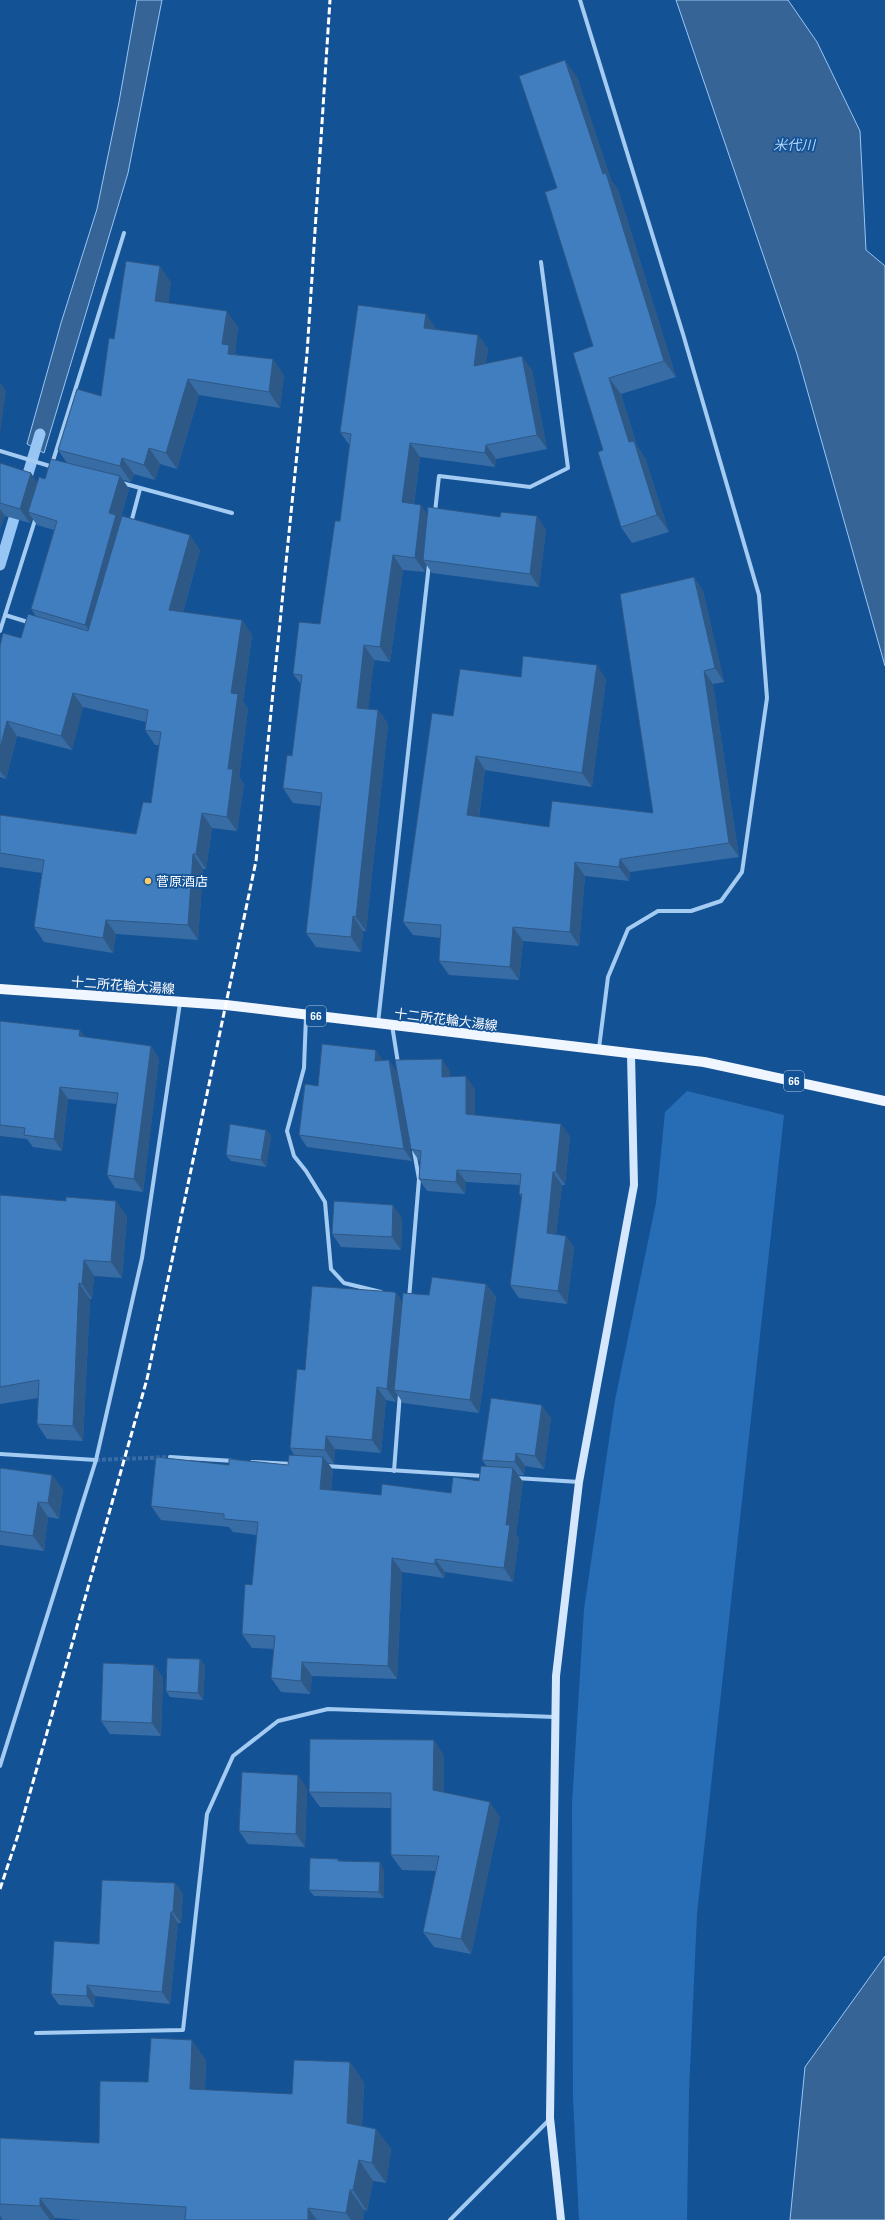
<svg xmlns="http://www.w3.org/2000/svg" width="885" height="2220" font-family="'Sofia Sans Condensed','Noto Sans JP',sans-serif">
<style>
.green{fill:#276db5}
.water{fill:#376496;stroke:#97c6f5}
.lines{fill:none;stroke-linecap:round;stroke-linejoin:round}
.stream{stroke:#97c6f5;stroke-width:11}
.street-tunnel{stroke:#376ca6;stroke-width:4;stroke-dasharray:4 2;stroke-linecap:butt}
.street{stroke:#a4cbf2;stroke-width:4}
.secondary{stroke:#d4e7fc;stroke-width:8}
.primary{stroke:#f0f6ff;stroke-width:10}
.rail{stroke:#fff;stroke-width:3;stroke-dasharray:7 3;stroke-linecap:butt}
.wall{fill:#386ca4}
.shaded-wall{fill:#2e5886}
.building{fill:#417ebf;stroke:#2e5886}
.poi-dot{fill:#ffcd66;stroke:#145296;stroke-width:1.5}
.labels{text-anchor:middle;stroke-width:3.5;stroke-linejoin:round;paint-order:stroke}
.shield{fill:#145296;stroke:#b8cbe0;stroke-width:1}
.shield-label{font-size:12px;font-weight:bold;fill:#fff}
.poi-label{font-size:13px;fill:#fff;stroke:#145296;text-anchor:start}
.street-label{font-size:13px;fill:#fff;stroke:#145296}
.water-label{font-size:14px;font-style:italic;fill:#b1d5f9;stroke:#145296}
</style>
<rect width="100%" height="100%" fill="#145296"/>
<path class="green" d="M687,1091L784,1115L697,1914L689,2092L687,2220H579L573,2099L572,1804L584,1609L615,1400L656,1203L665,1112Z"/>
<g class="water">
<path d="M137,0H162L128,173L44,453L27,444L61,323L97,209L119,102Z"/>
<path d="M676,0H788L817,42L860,131L866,250L885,266V666L797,354Z"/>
<path d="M885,1956V2220H790L805,2067Z"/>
</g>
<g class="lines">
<g class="stream">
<path d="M24,487L40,434"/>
<path d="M0,565L18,505"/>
</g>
<path class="street-tunnel" d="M96,1460L170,1457"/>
<g class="street">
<path d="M580,0L683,334L759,595L767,698L742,872L721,901L691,911H658L628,929L608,977L599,1048"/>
<path d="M0,451L53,467"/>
<path d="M52,464L124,233"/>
<path d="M122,483L232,513"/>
<path d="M435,512L439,476L530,487L568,468L541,262"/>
<path d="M131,523L140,489"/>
<path d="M5,615L31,623"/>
<path d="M0,631L36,517"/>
<path d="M306,1016L304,1068L287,1131L294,1156L306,1171L325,1202L331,1269L344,1283L381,1292"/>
<path d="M378,1023L429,564"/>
<path d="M392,1025L398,1063"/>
<path d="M409,1299L419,1179L414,1151"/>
<path d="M0,1454L96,1460"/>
<path d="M170,1457L234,1461"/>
<path d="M252,1462L292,1464"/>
<path d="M326,1466L483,1476"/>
<path d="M394,1471L400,1393"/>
<path d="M516,1478L579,1482"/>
<path d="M0,1766L96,1460L142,1258L180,1003"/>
<path d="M36,2033L183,2030L207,1814L233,1756L278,1721L328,1709L555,1717"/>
<path d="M450,2220L550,2119"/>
</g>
<path class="secondary" d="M561,2220L550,2118L556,1676L579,1482L634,1185L631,1055"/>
<path class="primary" d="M0,989L226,1005L704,1062L885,1101"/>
<path class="rail" d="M0,1889L18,1835L147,1379L256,861L307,354L330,0"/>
</g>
<g class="wall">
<path d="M577,77L611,180L618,190L676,377L621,394L637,446L645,458L669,532L632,543L621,527L603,450L593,346L557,188Z"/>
<path d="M171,282L168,303L238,327L235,353L236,354L284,375L280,408L199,395L177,469L160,464L155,480L134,474L131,482L123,480L129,489L120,520V521L200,550L183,612L242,620L252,635L243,701L248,709L239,777L244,784L237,831L212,828L206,869H203L198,940L116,934L113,953L44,942L34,927L42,873L0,867V815L136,834L151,803L159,745H155L145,730L146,722L83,707L72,750L17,736L6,779L0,777V646L21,638L36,616L31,609L54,530L37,525L32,518L30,523L5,516L0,529V463L37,482L45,479L67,463L58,450L101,396L114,339Z"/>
<path d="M436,328L435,329L478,335L488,349L486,363L532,370L547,449L496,459L495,467L420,457L414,504L428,515L546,529L539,587L432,573L426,564L425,572L403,570L390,662L374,660L368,709L378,710L388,724L366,931H363L361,952L316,947L306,933L321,806L293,803L283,788L292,756L301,684L293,674L320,624L340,521L350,446L340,432Z"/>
<path d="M694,577L703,591L724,682L713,684L739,857L630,872L629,881L585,876L579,946L523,941L519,980L449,975L439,961L441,938L413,935L403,922L453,716L521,677L606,679L592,787L485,770L479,817L549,827L653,813Z"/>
<path d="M0,1021L85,1037L151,1046L159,1059L143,1192L115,1188L107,1175L117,1104L68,1099L62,1151L33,1147L27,1139L0,1136Z"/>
<path d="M383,1061L397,1072L412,1161L307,1147L299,1135L318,1086Z"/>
<path d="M450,1071V1077L475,1089V1115L570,1136L565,1185H562L556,1234L566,1236L574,1248L567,1304L519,1298L510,1285L522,1198L519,1194L520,1185L466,1182L465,1194L427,1191L419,1179L420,1162L411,1149Z"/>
<path d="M266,1130L271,1136L266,1167L231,1161L226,1155Z"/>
<path d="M0,1195L127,1216L122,1278L94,1276L92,1299H90L83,1441L47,1439L37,1424L38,1398L0,1404Z"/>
<path d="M402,1218L401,1250L341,1247L332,1234Z"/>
<path d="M486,1284L496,1297L479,1413L403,1403L397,1394L396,1402L386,1400L381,1453L335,1449L334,1464L328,1463L333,1470L331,1490L381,1495L451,1493L479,1481L487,1467L482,1460L551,1418L544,1469L525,1466L524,1475H518L523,1482L516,1534L519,1539L513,1582L445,1572L444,1578L402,1572L397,1679L312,1676L310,1694L281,1692L271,1678L274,1649L252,1648L242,1634L252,1585L257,1535L233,1532L229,1527L161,1520L151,1506L229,1465H288L294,1455L290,1448L305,1370L396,1293L402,1302L429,1295Z"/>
<path d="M0,1468L52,1475L63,1490L59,1519L48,1517L44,1551L0,1545Z"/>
<path d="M200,1659L205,1666L203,1700L170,1697L166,1691Z"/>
<path d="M154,1665L163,1678L161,1736L110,1734L101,1721Z"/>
<path d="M444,1755V1793L500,1817L471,1954L434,1947L423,1932L436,1871L402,1870L391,1855V1808L320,1807L309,1792Z"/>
<path d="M307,1788L305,1847L248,1844L239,1831Z"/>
<path d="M338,1859L340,1861L384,1869V1898L314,1896L309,1890Z"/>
<path d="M175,1883L183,1894L181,1923H178L170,2004L95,1996L94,2007L59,2005L51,1994L99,1944Z"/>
<path d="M206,2060L205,2090L292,2094L350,2062L364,2083L362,2126L376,2129L391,2149L386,2183L373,2181L367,2211L364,2210L363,2220H82L55,2218V2220H0V2138L99,2143L148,2082Z"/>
</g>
<g class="shaded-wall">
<path d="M565,60L577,77L611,180L618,190L676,377L664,361Z"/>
<path d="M160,266L171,282L166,317L155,301Z"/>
<path d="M227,311L238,327L235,353L240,361L228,354L222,344Z"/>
<path d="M426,314L436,328L434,342L424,328Z"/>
<path d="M478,335L488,349L484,380L474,366Z"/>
<path d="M522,356L532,370L547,449L537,435Z"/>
<path d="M273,359L284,375L280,408L269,392Z"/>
<path d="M609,378L621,394L637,446L645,458L669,532L657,515L629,442Z"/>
<path d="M188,379L199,395L177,469L166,453Z"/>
<path d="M0,382L6,391L0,434Z"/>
<path d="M410,443L420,457L412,517L402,502Z"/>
<path d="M486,445L496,459L495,467L485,453Z"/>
<path d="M149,448L160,464L155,480L144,465Z"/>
<path d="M122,458L134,474L131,482L120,466Z"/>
<path d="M31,473L41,488L28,512L32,518L30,523L20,509Z"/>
<path d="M120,476L129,489L120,520L125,528L95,638L85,625L109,513Z"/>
<path d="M421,505L431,519L423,560L426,564L425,572L415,558Z"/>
<path d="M0,509L5,516L0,529Z"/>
<path d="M537,516L546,529L539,587L530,574Z"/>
<path d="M190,535L200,550L179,625L169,610Z"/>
<path d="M393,555L403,570L390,662L380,647Z"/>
<path d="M694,577L703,591L724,682L715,668Z"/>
<path d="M242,620L252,635L243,701L248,709L239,777L244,784L237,831L227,817L228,769L231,693Z"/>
<path d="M364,645L374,660L367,722L357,708Z"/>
<path d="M597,665L606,679L592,787L582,773Z"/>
<path d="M704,671L713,684L739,857L729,843Z"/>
<path d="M73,693L83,707L72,750L61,736Z"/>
<path d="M378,710L388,724L366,931L356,917Z"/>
<path d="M7,721L17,736L6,779L0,771V748Z"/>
<path d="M476,756L485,770L477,829L467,815Z"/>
<path d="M202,813L212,828L206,869L196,854Z"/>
<path d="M193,854L203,869L198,940L188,925Z"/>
<path d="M620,859L630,872L629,881L619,867Z"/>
<path d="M575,862L585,876L579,946L570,932Z"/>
<path d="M353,916L363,931L361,952L351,937Z"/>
<path d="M106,920L116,934L113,953L103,938Z"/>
<path d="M513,927L523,941L519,980L510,967Z"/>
<path d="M80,1030L89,1042L79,1036Z"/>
<path d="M151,1046L159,1059L143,1192L134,1179Z"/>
<path d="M376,1050L384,1062L375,1061Z"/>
<path d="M442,1059L450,1071V1089L442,1077Z"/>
<path d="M389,1060L397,1072L412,1161L404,1149Z"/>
<path d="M466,1076L475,1089V1126L466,1114Z"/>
<path d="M60,1087L68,1099L62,1151L54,1139Z"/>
<path d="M561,1124L570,1136L565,1185L556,1172Z"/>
<path d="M266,1130L271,1136L266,1167L261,1160Z"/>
<path d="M457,1170L466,1182L465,1194L456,1182Z"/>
<path d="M553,1172L562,1185L555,1245L547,1233Z"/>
<path d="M116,1201L127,1216L122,1278L111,1262Z"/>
<path d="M393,1205L402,1218L401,1250L392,1237Z"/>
<path d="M566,1236L574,1248L567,1304L558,1291Z"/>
<path d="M84,1260L94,1276L92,1299L82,1284Z"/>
<path d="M79,1283L90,1299L83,1441L73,1426Z"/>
<path d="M486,1284L496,1297L479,1413L470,1400Z"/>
<path d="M396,1293L405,1306L394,1390L397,1394L396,1402L387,1389Z"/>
<path d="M377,1387L386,1400L381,1453L372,1440Z"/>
<path d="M542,1405L551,1418L544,1469L535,1456Z"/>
<path d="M326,1436L335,1449L334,1464L325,1450Z"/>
<path d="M516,1453L525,1466L524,1475L515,1462Z"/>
<path d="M323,1457L333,1470L330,1503L320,1489Z"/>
<path d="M513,1468L523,1482L516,1534L519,1539L513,1582L504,1568L506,1525Z"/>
<path d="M52,1475L63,1490L59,1519L48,1503Z"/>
<path d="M38,1502L48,1517L44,1551L33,1536Z"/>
<path d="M392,1558L402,1572L397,1679L388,1666Z"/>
<path d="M435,1559L445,1572L444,1578L435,1564Z"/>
<path d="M200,1659L205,1666L203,1700L198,1693Z"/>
<path d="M302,1662L312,1676L310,1694L301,1681Z"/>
<path d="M154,1665L163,1678L161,1736L152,1723Z"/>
<path d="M434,1740L444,1755V1806L433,1790Z"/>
<path d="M298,1775L307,1788L305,1847L296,1834Z"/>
<path d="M490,1802L500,1817L471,1954L461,1939Z"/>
<path d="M380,1862L384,1869V1898L379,1892Z"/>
<path d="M175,1883L183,1894L181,1923L173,1912Z"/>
<path d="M171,1912L178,1923L170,2004L162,1992Z"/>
<path d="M87,1985L95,1996L94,2007L87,1996Z"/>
<path d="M192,2040L206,2060L204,2109L190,2089Z"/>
<path d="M350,2062L364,2083L361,2143L347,2123Z"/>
<path d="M376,2129L391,2149L386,2183L372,2163Z"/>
<path d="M359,2160L373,2181L367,2211L353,2190Z"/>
<path d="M350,2190L364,2210L363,2220H351L346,2213Z"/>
<path d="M40,2198L55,2218V2220H50L40,2206Z"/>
<path d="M308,2208L317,2220H308Z"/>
<path d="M0,2215L3,2220H0Z"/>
</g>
<g class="building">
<path d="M565,60L603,174L606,173L664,361L609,378L629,442L634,441L657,515L621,527L598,452L603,450L573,353L593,346L545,192L557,188L519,76Z"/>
<path d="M126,261L160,266L155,301L227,311L222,344L229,345L228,354L273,359L269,392L188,379L166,453L149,448L144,465L122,458L120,466L58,450L77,389L101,396L109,338L114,339Z"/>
<path d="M358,305L426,314L424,328L478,335L474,366L522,356L537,435L486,445L485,453L410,443L402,502L421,505L415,558L393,555L380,647L364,645L357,708L378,710L356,917L353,916L351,937L306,933L322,793L283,788L287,755L292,756L302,675L293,674L299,622L320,624L335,521H340L351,434L340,432Z"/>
<path d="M51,459L120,476L109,513L116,515L85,625L31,609L57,521L28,512L39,477L45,479Z"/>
<path d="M0,463L31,473L20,509L0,503Z"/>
<path d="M428,507L500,517L501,512L537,516L530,574L423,560Z"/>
<path d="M122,516L190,535L169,610L242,620L231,693L238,694L228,769H233L227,817L202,813L196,854H193L188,925L106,920L103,938L34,927L44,860L0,853V815L136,834L143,802L151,803L161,732L145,730L148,710L73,693L61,736L7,721L0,748V646L3,633L21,638L28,614L88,631Z"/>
<path d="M694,577L715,668L704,671L729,843L620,859L619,867L575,862L570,932L513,927L510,967L439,961L441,925L403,922L432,713L453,716L460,669L521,677L523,656L597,665L582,773L476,756L467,815L549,827L552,801L653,813L620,594Z"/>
<path d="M0,1021L80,1030L79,1036L151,1046L134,1179L107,1175L118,1093L60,1087L54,1139L24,1135L25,1128L0,1125Z"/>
<path d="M322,1044L376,1050L375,1061L389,1060L404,1149L299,1135L305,1084L318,1086Z"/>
<path d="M442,1059V1077L466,1076V1114L561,1124L556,1172H553L547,1233L566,1236L558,1291L510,1285L522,1194H519L521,1174L457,1170L456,1182L419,1179L421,1151L411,1149L395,1060Z"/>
<path d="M230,1124L266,1130L261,1160L226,1155Z"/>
<path d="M0,1195L66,1201V1197L116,1201L111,1262L84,1260L82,1284L79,1283L73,1426L37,1424L39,1380L0,1387Z"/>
<path d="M334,1201L393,1205L392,1237L332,1234Z"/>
<path d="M432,1277L486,1284L470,1400L394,1390L403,1293L429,1295Z"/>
<path d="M312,1286L394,1292L396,1293L387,1389L377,1387L372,1440L326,1436L325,1450L290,1448L297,1369L305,1370Z"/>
<path d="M491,1398L542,1405L535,1456L516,1453L515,1462L482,1460Z"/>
<path d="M289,1455L323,1457L320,1489L381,1495L382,1484L451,1493L453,1477L479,1481L481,1466L513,1468L506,1525H510L504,1568L435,1559V1564L392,1558L388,1666L302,1662L301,1681L271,1678L275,1636L242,1634L245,1584L252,1585L258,1522L224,1519V1514L151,1506L156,1457L229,1465V1459L288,1465Z"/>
<path d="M0,1468L52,1475L48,1503L38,1502L33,1536L0,1531Z"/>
<path d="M167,1658L200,1659L198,1693L166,1691Z"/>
<path d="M103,1663L154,1665L152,1723L101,1721Z"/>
<path d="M310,1739L434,1740L433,1790L490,1802L461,1939L423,1932L439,1856L391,1855V1793L309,1792Z"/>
<path d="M242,1772L298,1775L296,1834L239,1831Z"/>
<path d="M310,1858L338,1859V1861L380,1862L379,1892L309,1890Z"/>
<path d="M102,1880L175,1883L173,1912H171L162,1992L87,1985V1996L51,1994L54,1941L99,1944Z"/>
<path d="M151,2038L192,2040L190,2089L292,2094L294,2060L350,2062L347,2123L376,2129L372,2163L359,2160L353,2190H350L346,2213L308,2208V2220H185L186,2207L40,2198V2206L0,2204V2138L99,2143L100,2081L148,2082Z"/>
</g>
<circle class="poi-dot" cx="148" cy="881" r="4"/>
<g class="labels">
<g class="shield">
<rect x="306" y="1006" width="20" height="20" rx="3"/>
<rect x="784" y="1071" width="20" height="20" rx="3"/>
</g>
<g class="shield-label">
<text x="316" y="1020">66</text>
<text x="794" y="1085">66</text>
</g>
<g class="poi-label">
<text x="156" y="886">菅原酒店</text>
</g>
<g class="street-label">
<text transform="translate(123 985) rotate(4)" y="5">十二所花輪大湯線</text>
<text transform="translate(446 1019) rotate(7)" y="5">十二所花輪大湯線</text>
</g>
<g class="water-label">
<text x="794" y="150">米代川</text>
</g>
</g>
</svg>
